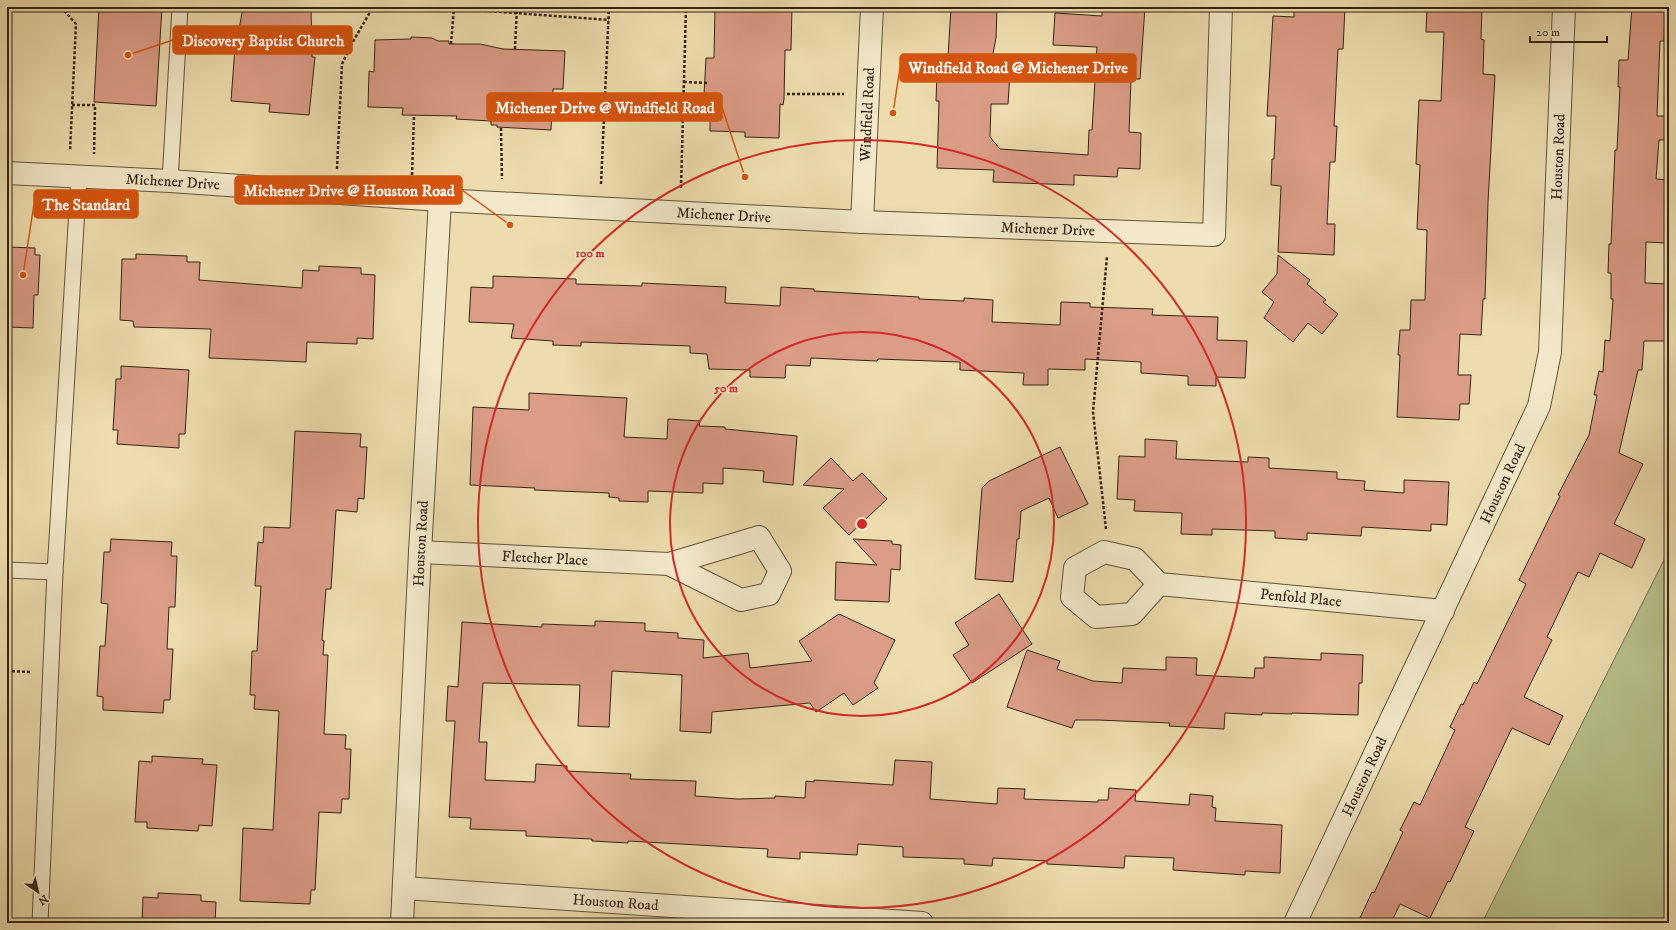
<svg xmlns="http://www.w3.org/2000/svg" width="1676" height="930" font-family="'IM FELL DW Pica',serif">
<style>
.green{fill:#b7c18b;stroke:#767350}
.building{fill:#db9d87;stroke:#352515}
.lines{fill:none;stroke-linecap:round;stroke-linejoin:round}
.service-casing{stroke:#63533b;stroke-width:17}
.minor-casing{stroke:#63533b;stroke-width:24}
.tertiary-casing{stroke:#63533b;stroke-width:24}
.path{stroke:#352515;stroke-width:2.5;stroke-dasharray:3 2;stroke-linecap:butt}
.service{stroke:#f3e9ca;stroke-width:15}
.minor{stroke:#f3e9ca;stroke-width:22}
.tertiary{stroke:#f3e9ca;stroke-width:22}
.ring{fill:none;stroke:#d62828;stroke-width:2}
.labels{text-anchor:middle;stroke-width:3;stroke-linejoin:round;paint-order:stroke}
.street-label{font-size:15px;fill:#352515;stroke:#f3e9ca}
.centre{fill:#d62828;stroke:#f3e9ca;stroke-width:2}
.ring-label{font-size:12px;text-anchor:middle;font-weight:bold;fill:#d62828;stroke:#f3e9ca;stroke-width:3;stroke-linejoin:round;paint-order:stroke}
.leader{fill:none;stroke:#d6540d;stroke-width:1.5}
.callout-dot{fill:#d6540d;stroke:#f3e9ca;stroke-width:1.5}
.callout{fill:#d6540d;stroke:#d6540d;stroke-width:1.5}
.callout-label{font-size:16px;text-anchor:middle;font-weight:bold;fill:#fff}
</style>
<rect width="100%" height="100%" fill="#edddae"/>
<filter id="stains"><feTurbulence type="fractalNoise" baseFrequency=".005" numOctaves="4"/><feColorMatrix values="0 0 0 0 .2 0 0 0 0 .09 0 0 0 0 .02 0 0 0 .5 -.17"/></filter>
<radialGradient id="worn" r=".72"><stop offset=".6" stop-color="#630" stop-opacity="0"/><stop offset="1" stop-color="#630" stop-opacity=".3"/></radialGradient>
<path class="green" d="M1669,550V923H1482Z"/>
<g class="building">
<path d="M99,7H162L156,106L94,102Z"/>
<path d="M243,7H311L312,57H315L309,115L269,112L270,104L231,101L235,47H236Z"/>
<path d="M715,7H792L791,50H785L784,99L783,105L780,104L779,138L745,137V132L710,131V115H704V95L706,58H714Z"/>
<path d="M951,7H997L996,38L990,69L1003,70L1002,73H1010L1008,104H991L990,137L1000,149L1088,155L1089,130H1092L1097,47L1053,45L1055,13L1102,16V7H1145L1140,79H1131L1129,132L1141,133L1140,169L1118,168L1117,177L1074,175V185L993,182L994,170L937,168L939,101H936L937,73H947Z"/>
<path d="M1294,7H1345L1343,49H1338L1334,126H1337L1335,162H1330L1327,224H1335L1334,255L1278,252L1281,186L1271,185L1272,159H1274L1276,116H1267L1273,16L1294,17Z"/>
<path d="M1427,7L1482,8L1481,39L1484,40L1483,74L1495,75L1488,202L1485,299H1483L1481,335L1460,334L1458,375H1471L1469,404H1460L1459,420L1397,417L1400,355H1398L1400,330H1410L1411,300H1425L1427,230L1417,229L1420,165L1416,164L1419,100L1441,101L1444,32H1426Z"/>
<path d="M1632,7H1665L1664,41H1660L1657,116H1669V140H1659L1656,179L1669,180L1666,243L1646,242L1645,283L1669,284V341H1644L1642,370H1638L1619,453L1643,464L1614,524L1645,539L1632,568L1600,553L1589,577L1578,572L1547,637L1552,640L1524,697L1563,716L1549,745L1512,728L1465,827L1474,831L1450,882L1448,881L1430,918L1400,904L1391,923H1371L1360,918L1372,892L1374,893L1403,832L1400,830L1414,802L1420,805L1455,730L1450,727L1461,704L1463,705L1474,682L1477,684L1526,584L1519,580L1560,496L1558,495L1589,435L1597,395H1594L1599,371L1603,372L1605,340L1610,341L1613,299H1611V273H1608L1609,244H1611L1615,150H1617L1620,87H1618L1619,60H1628Z"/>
<path d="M411,37L432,38L438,41H449V44H480L503,49L565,51L563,89H553L551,130L497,127V125H491V121L456,119L457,116L402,115L403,108L368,107L369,71L374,72L375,40L411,39Z"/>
<path d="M7,247L35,248V255H40L38,295H34L33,328L7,327Z"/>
<path d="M136,254L187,256V262H200L199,280L302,288L303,270L319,271V266L361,268V274L375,275L373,339L357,338V344L307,342L306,362L209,358L211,329L134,327L133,321L120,320L122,259H136Z"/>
<path d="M1278,255L1310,280L1307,284L1326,300L1323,302L1338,314L1322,334L1308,323L1293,342L1264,318L1274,302L1262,292L1277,274Z"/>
<path d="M493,276L576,279V284L642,286V283L726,287L725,303L780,306L781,287L814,289V291L919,297V299L964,301V298L993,300L992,322L1017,323L1060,325L1061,302L1090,303V307L1153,309L1152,315L1218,317L1217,340L1247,341L1245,378L1216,377V386L1188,385V376L1141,373V362L1085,359V370L1048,369V385H1023L1024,373L960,370V362L878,359L877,361L811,358L810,366L786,365L785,378L750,377V370L709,369L707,354L690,353V346L581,342V346L553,345V341L511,338L514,324L469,322L471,287L493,288Z"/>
<path d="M121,366L189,370L185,434H179V448L117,444L118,430H113L116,379H121Z"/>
<path d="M529,393L627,398L624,437L667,439L668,419L700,421L699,426L725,427V429L797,436L793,485L763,482L764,471L723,468V484L703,483V493L648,491V502L619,501V498L609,497V493L534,490L535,488L470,485L473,407L529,410Z"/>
<path d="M295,431L361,434L360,447H367L364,499L358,498L357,512L336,510L331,589H326L322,640L324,641L323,655H328L324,734L346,735L345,749H351L349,799H342L341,813L319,812L315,890H311L310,904L240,901L243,828L273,830L279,711L254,709L255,695H250L252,651H257L259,617L261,586H255L258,542L263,543L264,527L290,528Z"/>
<path d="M1145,439L1177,441L1176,459L1248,462V457L1269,458V468L1337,472V479L1365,481L1364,490L1404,493V480L1449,482L1447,525L1431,524V531L1362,527L1361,536L1307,533V540L1275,538V531L1212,529V535L1181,534L1182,513L1134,511L1135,500L1117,499L1119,456L1145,457Z"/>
<path d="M1060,447L1088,504L1058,518L1049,498L1021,511L1019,539H1017L1013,582L975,579L982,488L989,481Z"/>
<path d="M831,458L853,481L862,473L887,499L849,535L823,508L844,489L803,485Z"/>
<path d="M111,539L172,542L171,556H177L175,607H169L167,649H173L170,700H164L163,713L103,710V697L97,696L100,646H105L108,604L101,603L104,552H110Z"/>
<path d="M853,539L892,541V544L901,545L900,570L891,569L889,602L835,600L836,562L877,565Z"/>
<path d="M999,594L1032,644L972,683L953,655L969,645L955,623Z"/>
<path d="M839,614L895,640L874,683L878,688L853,705L844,693L816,712L810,703L712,712L711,733L680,731L682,675L612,671L609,727L578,726L580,685L483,683L479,742H487L485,780L535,782L536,764L567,766V771L631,774L630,779L696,781L695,796L738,799L775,798V796L805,798L806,781L814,782V780L893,785L895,760L932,762L930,799L997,804L998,788L1025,789L1024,799L1098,802V800H1108L1109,788L1136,790L1135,801L1189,805L1190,794L1213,796L1212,807L1216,808L1215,821L1282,825L1280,873L1245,871V875L1173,870L1174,858L1125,856L1124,868L1047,864V861L993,858L992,866L964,864V859L903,857V847L858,844L857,855L800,852V859L767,857L768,849L628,841V843L592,841V839L526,836V831L470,829L471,818L449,817L455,721H446L448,686L458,687L462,622L542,627V624L595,626V621L645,623V631L678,633V638L704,640L703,658L748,653L750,668L812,661L799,641Z"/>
<path d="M1027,650L1060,661L1057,669L1093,681L1122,683L1123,668L1166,670V657L1197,658L1196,675L1254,678L1255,668H1264V657L1321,660V653L1363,655L1362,683H1359L1358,715L1292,713V714L1262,713V715L1225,713L1224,729L1169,726L1170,723L1098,720H1075L1072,728L1007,707Z"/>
<path d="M152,756L203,759L202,764L217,765L212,826L199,825L198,831L147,828V822H135L139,761L152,762Z"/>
<path d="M158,893L201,895V901L216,902L215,923H142L143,897L158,898Z"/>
</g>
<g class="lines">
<g class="service-casing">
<g id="service">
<path d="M170,181L180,7"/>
<path d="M7,570L55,572"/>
<path d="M40,923L55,572L79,176"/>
</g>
</g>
<g class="minor-casing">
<g id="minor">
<path id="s1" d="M862,222L1214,235L1221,7"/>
<path id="s2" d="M420,552L669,564L759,537L780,571L769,594L741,600L669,564"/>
<path id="s3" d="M1159,584L1132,614L1096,617L1072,597L1075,568L1104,552L1135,559L1159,584L1443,611"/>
<path id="s4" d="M404,888L922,923"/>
<path id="s5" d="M402,923L420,552L440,200"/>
<path id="s6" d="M1295,923L1539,406L1550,352L1564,7"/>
</g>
</g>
<g class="tertiary-casing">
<g id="tertiary">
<path id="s7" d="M7,173L170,181L440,200L862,222L872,7"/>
</g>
</g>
<g class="path">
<path d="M61,7L76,24L70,151"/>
<path d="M434,7L609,20"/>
<path d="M451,44L454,7"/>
<path d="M515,49L517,7"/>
<path d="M198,50L234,51"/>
<path d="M684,82L709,83"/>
<path d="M787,94H844"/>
<path d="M72,105H95L94,154"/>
<path d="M501,128L502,179"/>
<path d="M337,169L342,64L351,45L373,7"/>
<path d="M412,175L414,115"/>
<path d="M601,184L609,7"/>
<path d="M681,188L686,7"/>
<path d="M1106,529L1093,412L1107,256"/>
<path d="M7,671L30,672"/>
</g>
<use href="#service" class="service"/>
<use href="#minor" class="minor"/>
<use href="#tertiary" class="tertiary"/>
</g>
<g class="ring">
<circle cx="862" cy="524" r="192"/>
<circle cx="862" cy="524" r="384"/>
</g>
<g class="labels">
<g class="street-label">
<text dy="5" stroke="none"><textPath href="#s7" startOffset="964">Windfield Road</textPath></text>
<text dy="5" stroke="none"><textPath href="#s6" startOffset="822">Houston Road</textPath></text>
<text dy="5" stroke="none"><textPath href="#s7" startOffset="166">Michener Drive</textPath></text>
<text dy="5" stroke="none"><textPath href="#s7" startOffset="718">Michener Drive</textPath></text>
<text dy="5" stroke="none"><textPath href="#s1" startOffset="186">Michener Drive</textPath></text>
<text dy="5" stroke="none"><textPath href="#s6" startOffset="486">Houston Road</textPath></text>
<text dy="5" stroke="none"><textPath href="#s5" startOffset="380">Houston Road</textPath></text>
<text dy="5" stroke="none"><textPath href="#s2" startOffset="125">Fletcher Place</textPath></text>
<text dy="5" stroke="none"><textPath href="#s3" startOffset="379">Penfold Place</textPath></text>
<text dy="5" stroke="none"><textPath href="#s6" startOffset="162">Houston Road</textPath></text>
<text dy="5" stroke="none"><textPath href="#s4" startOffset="212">Houston Road</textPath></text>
</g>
</g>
<circle cx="862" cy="524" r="6" class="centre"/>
<g class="ring-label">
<text x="590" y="257">100 m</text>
<text x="726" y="392">50 m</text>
</g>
<path class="leader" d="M128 55L173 40M893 113L900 68M745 177L722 107M510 225L462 190M23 275L34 204"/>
<g class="callout-dot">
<circle cx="128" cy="55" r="4"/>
<circle cx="893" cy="113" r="4"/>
<circle cx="745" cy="177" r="4"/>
<circle cx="510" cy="225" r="4"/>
<circle cx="23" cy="275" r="4"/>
</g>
<g class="callout">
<rect x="173" y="26" width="179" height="28" rx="4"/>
<rect x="900" y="54" width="236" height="28" rx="4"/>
<rect x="487" y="93" width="235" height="28" rx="4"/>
<rect x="235" y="176" width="227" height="28" rx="4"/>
<rect x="34" y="190" width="104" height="28" rx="4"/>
</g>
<g class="callout-label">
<text x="263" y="46">Discovery Baptist Church</text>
<text x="1018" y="73">Windfield Road @ Michener Drive</text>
<text x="605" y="113">Michener Drive @ Windfield Road</text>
<text x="349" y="196">Michener Drive @ Houston Road</text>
<text x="86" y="210">The Standard</text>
</g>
<rect width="1676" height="930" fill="none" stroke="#edddae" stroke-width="24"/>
<rect x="8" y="8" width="1660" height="914" fill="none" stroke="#352515" stroke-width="2"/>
<rect x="12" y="12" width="1652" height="906" fill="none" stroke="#352515"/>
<g transform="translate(38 892) rotate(146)" stroke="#f3e9ca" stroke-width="3" paint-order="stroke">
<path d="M0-3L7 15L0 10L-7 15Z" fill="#352515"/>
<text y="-6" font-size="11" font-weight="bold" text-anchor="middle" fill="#352515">N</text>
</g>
<path d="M1530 36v6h77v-6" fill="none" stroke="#352515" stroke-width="2"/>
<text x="1536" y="36" font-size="12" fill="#352515" stroke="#f3e9ca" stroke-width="3" paint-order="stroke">20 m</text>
<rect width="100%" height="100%" filter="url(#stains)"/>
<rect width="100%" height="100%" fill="url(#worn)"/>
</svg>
